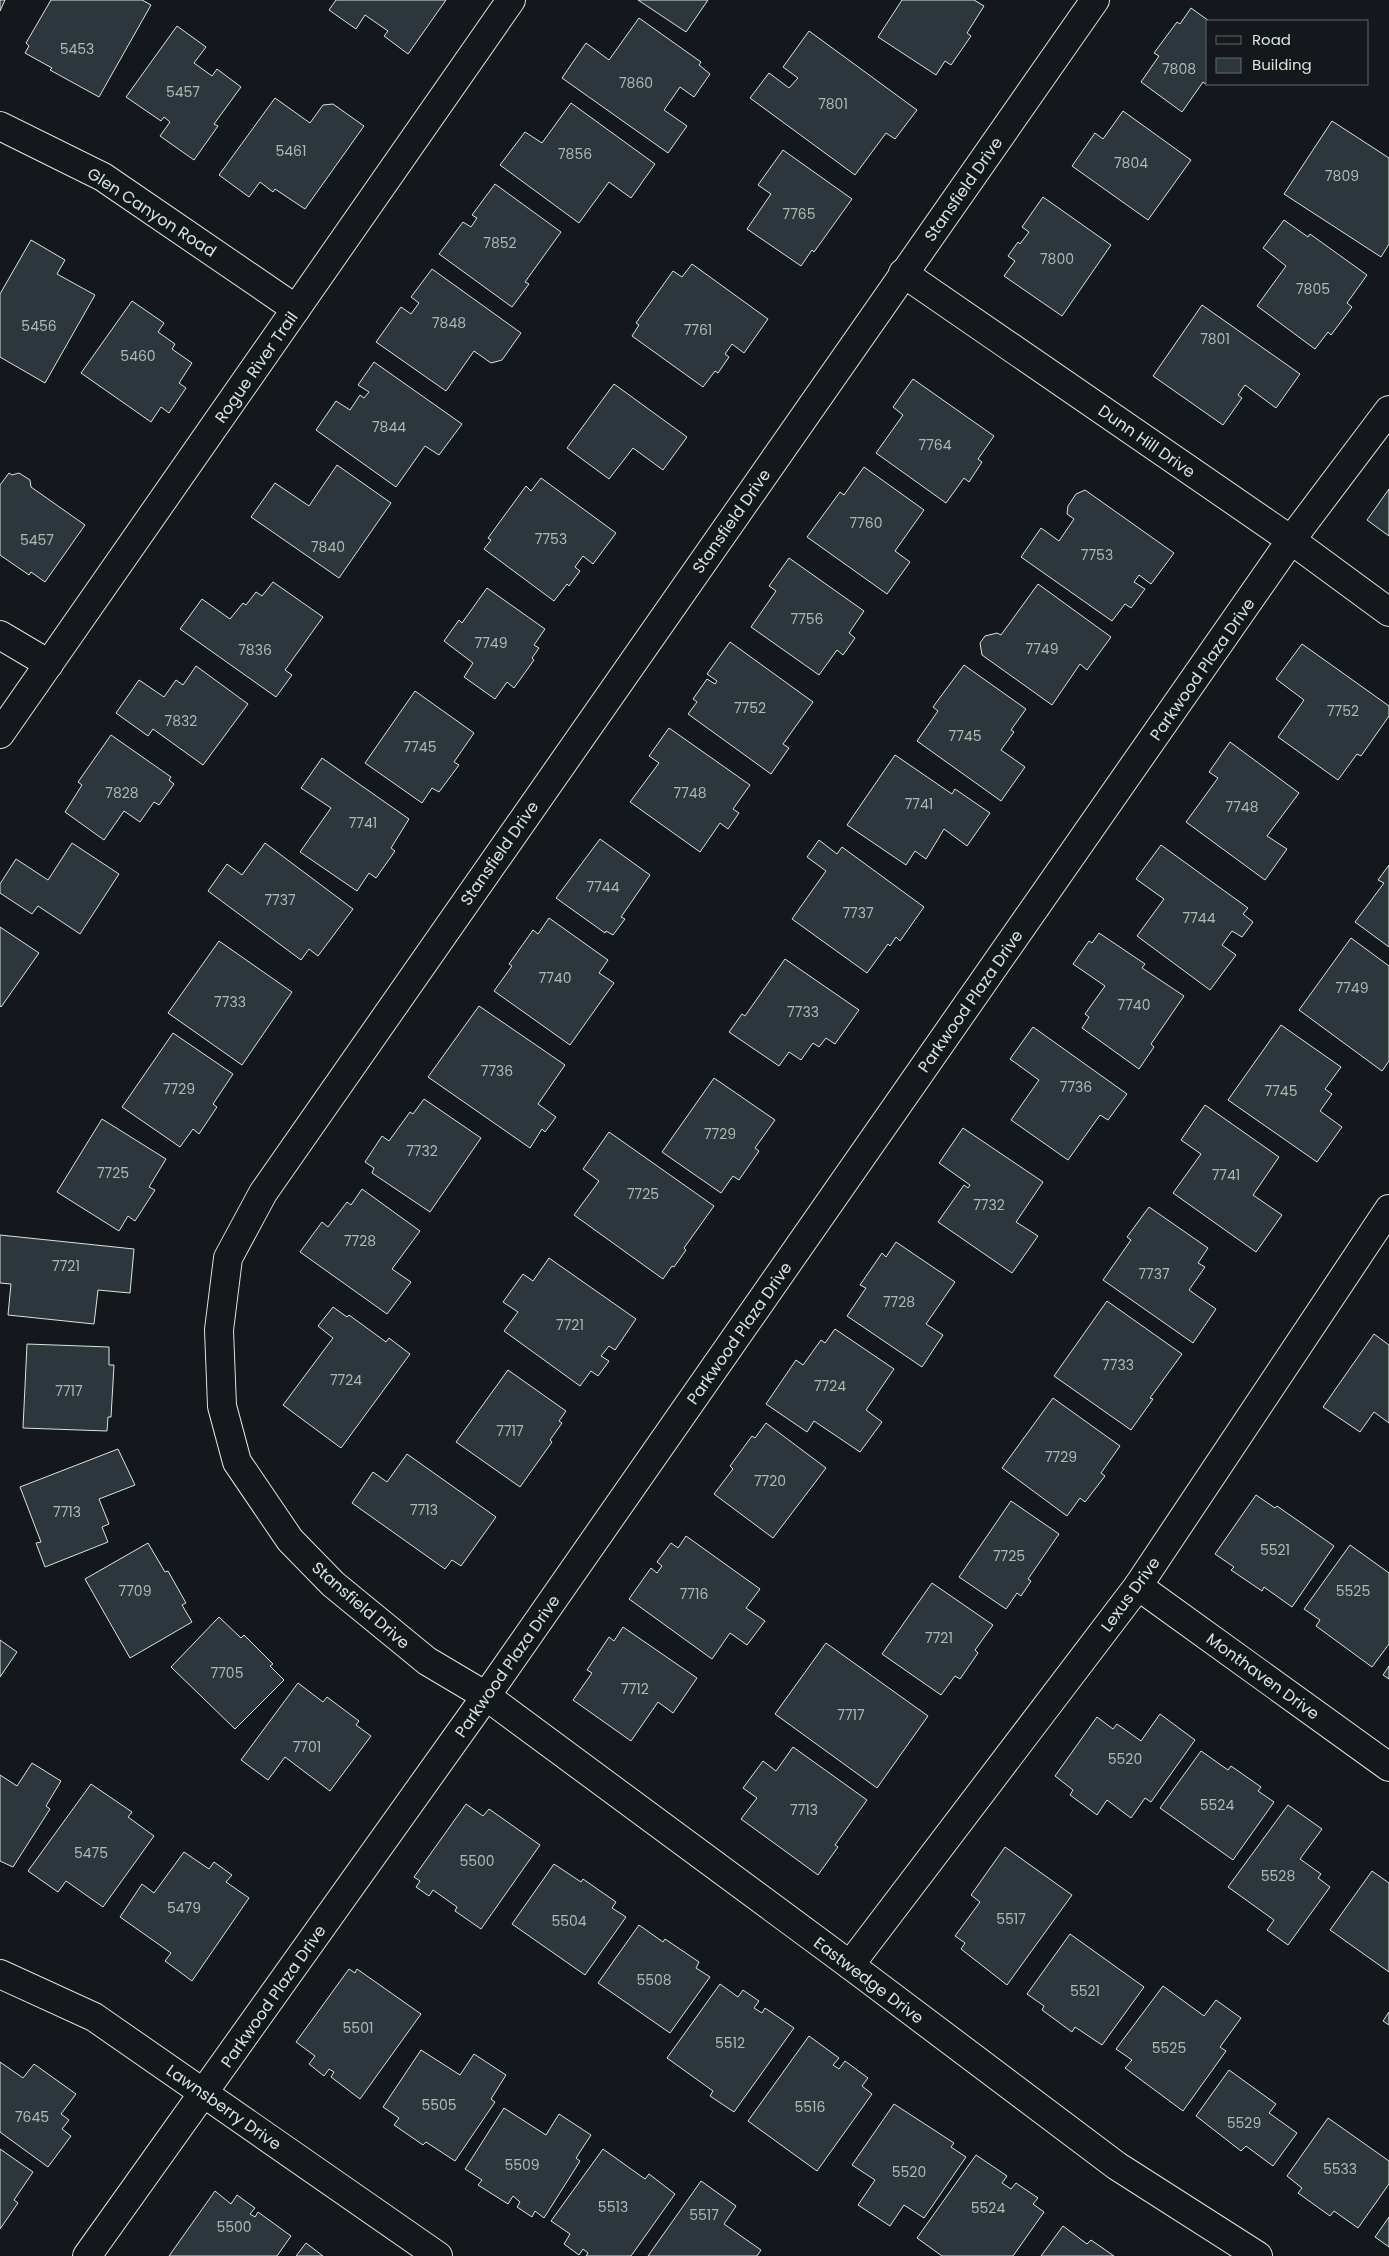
<svg xmlns="http://www.w3.org/2000/svg" width="1389" height="2256" font-family="Poppins,sans-serif">
<style>
.building{fill:#2c363c;stroke:#d8e6dc}
.lines{fill:none;stroke-linecap:round;stroke-linejoin:round}
.street-casing{stroke:#d8e6dc;stroke-width:30}
.street{stroke:#14181c;stroke-width:28}
.labels{text-anchor:middle;stroke-width:4;stroke-linejoin:round;paint-order:stroke}
.number-label{font-size:14px;fill:#adbab4}
.street-label{font-size:16px;fill:#d8e6dc;stroke:#14181c}
</style>
<rect width="100%" height="100%" fill="#14181c"/>
<g class="building">
<path d="M0,0H5L0,11Z"/>
<path d="M51,0H142L151,5L99,97L50,70L52,68L25,53L29,46L26,43Z"/>
<path d="M336,0H446L408,54L384,36L388,31L365,15L356,29L329,10Z"/>
<path d="M638,0H708L686,32Z"/>
<path d="M902,0H974L984,6L967,33L971,36L951,65L945,61L936,75L878,37Z"/>
<path d="M1191,8L1209,21L1208,84L1207,85L1203,82L1182,112L1141,82L1159,56L1154,53L1177,22L1180,24Z"/>
<path d="M639,18L701,62L699,65L710,74L694,97L680,87L664,110L687,126L668,153L562,78L586,43L609,60Z"/>
<path d="M177,26L206,47L194,63L212,76L217,69L241,87L214,124L218,126L194,160L160,136L170,122L164,117L161,121L126,97Z"/>
<path d="M809,31L917,110L895,139L886,133L855,175L750,98L769,73L789,88L798,78L783,67Z"/>
<path d="M275,98L310,123L323,105L333,104L364,126L305,209L275,189L273,192L260,182L249,197L219,175Z"/>
<path d="M571,103L655,164L631,198L609,182L579,223L500,165L525,132L542,143Z"/>
<path d="M1123,111L1191,160L1148,220L1072,166L1095,133L1103,139Z"/>
<path d="M1332,121L1389,158V244L1381,257L1284,194Z"/>
<path d="M783,150L852,199L814,252L812,250L801,266L747,229L771,194L758,185Z"/>
<path d="M495,184L561,232L525,282L529,284L512,307L439,254L463,222L471,227L477,218L472,215Z"/>
<path d="M1043,197L1111,245L1062,316L1004,276L1015,261L1008,256L1018,242L1020,244L1029,232L1022,227Z"/>
<path d="M1284,220L1308,237L1310,234L1367,275L1347,303L1352,307L1331,335L1328,332L1315,349L1257,306L1286,266L1263,248Z"/>
<path d="M31,240L65,260L57,274L95,295L45,383L0,357V294Z"/>
<path d="M692,264L768,319L744,353L732,344L725,354L729,357L718,373L715,371L703,387L632,336L639,325L636,323L673,271L682,277Z"/>
<path d="M432,269L521,333L502,360L491,363L474,351L446,391L376,342L401,307L411,314L419,303L411,297Z"/>
<path d="M132,301L164,323L158,332L175,344L172,349L192,363L179,383L186,388L169,413L161,407L151,422L81,373Z"/>
<path d="M1202,305L1300,374L1276,408L1245,385L1238,395L1242,398L1223,425L1153,376Z"/>
<path d="M374,362L462,424L439,455L425,446L396,487L316,430L336,401L350,410L360,395L364,398L369,392L358,385Z"/>
<path d="M913,379L994,436L978,459L982,462L969,482L964,478L946,503L876,453L903,415L893,407Z"/>
<path d="M614,384L687,437L663,470L633,448L609,479L567,448Z"/>
<path d="M337,465L391,503L339,578L251,517L275,483L309,506Z"/>
<path d="M864,467L924,510L895,551L910,562L887,594L807,537L840,492L844,495Z"/>
<path d="M9,473L12,475L19,473L30,480L31,487L85,525L45,582L31,572L29,575L0,555V485Z"/>
<path d="M541,478L616,533L593,564L583,556L575,567L580,571L569,586L567,584L554,601L484,549L491,540L488,538L526,486L531,491Z"/>
<path d="M1389,489V536L1367,520Z"/>
<path d="M1085,490L1174,553L1151,584L1139,575L1134,582L1145,589L1131,608L1125,604L1112,621L1021,557L1041,528L1059,541L1074,519L1067,514L1068,506L1076,494Z"/>
<path d="M789,558L864,611L849,633L855,638L843,655L837,650L819,675L751,627L776,591L769,586Z"/>
<path d="M273,582L323,617L285,670L292,675L276,697L180,629L202,599L230,619L243,603L246,605L256,592L262,596Z"/>
<path d="M1038,584L1111,637L1087,670L1080,664L1052,705L982,655L980,643L985,636L997,633L1001,635Z"/>
<path d="M487,588L545,629L534,645L539,648L532,658L534,660L514,688L507,682L495,699L464,677L473,663L444,641L459,620L462,623Z"/>
<path d="M730,642L813,702L783,744L789,748L771,774L688,714L697,702L693,699L707,679L715,684L717,681L707,674Z"/>
<path d="M1302,644L1389,706V716L1361,756L1357,754L1338,780L1278,737L1304,700L1276,679Z"/>
<path d="M964,665L1026,709L1011,730L1014,732L1001,750L1025,767L1001,801L917,741L938,711L933,707Z"/>
<path d="M196,666L248,704L203,765L153,729L148,736L116,713L139,680L164,697L176,680L183,685Z"/>
<path d="M415,691L474,733L454,762L459,765L439,792L432,788L422,803L365,763Z"/>
<path d="M669,728L750,785L733,809L739,813L728,829L720,823L700,852L630,802L659,763L649,756Z"/>
<path d="M111,735L171,777L169,780L174,784L159,805L154,802L140,822L124,811L104,840L65,812L82,785L78,782Z"/>
<path d="M1230,742L1299,793L1267,836L1287,849L1265,880L1186,822L1218,778L1209,772Z"/>
<path d="M895,755L952,794L955,789L990,813L967,846L944,829L926,859L915,851L906,865L847,825Z"/>
<path d="M322,758L409,819L391,848L395,851L376,878L369,873L357,891L300,852L331,808L301,788Z"/>
<path d="M600,839L650,875L621,917L625,919L613,935L606,931L605,933L556,898Z"/>
<path d="M819,840L837,854L842,847L924,907L900,941L896,937L890,946L888,944L867,973L792,919L826,871L807,857Z"/>
<path d="M72,843L119,874L80,934L38,906L32,914L0,893V884L16,859L48,880Z"/>
<path d="M265,843L353,909L318,956L309,949L301,960L208,891L227,864L242,875Z"/>
<path d="M1161,845L1248,908L1243,914L1253,922L1242,937L1232,931L1222,945L1236,955L1210,990L1137,936L1164,899L1136,879Z"/>
<path d="M1389,865V947L1355,922L1384,883L1378,880Z"/>
<path d="M549,918L608,960L599,973L614,983L570,1045L494,991L512,966L509,964L533,930L538,934Z"/>
<path d="M0,927L39,953L1,1007L0,1006Z"/>
<path d="M1099,933L1145,964L1142,968L1184,996L1151,1044L1154,1047L1139,1069L1082,1028L1089,1017L1085,1014L1105,986L1073,964L1089,941L1092,943Z"/>
<path d="M1351,938L1389,966V1061L1382,1071L1299,1010Z"/>
<path d="M219,941L292,992L242,1065L168,1013Z"/>
<path d="M785,959L859,1010L835,1044L826,1038L819,1047L813,1043L801,1060L789,1052L779,1066L729,1032L742,1014L745,1016Z"/>
<path d="M479,1006L565,1065L538,1104L556,1117L545,1132L542,1129L530,1148L428,1077Z"/>
<path d="M1281,1025L1341,1067L1325,1089L1332,1094L1320,1111L1342,1127L1317,1162L1228,1100Z"/>
<path d="M1033,1027L1127,1094L1108,1120L1100,1115L1068,1160L1011,1120L1039,1080L1010,1059Z"/>
<path d="M173,1033L233,1074L213,1104L217,1107L199,1134L193,1129L180,1147L122,1107Z"/>
<path d="M714,1078L775,1120L755,1148L759,1151L739,1180L733,1176L721,1193L662,1152Z"/>
<path d="M424,1099L481,1138L430,1212L372,1173L374,1168L365,1162L382,1136L389,1141L410,1112L413,1114Z"/>
<path d="M1205,1105L1279,1157L1253,1195L1282,1215L1256,1252L1173,1193L1201,1154L1181,1140Z"/>
<path d="M102,1119L166,1159L149,1187L155,1190L135,1221L128,1216L119,1231L57,1192Z"/>
<path d="M963,1128L1043,1182L1016,1222L1038,1236L1012,1273L938,1222L964,1185L968,1188L970,1185L939,1163Z"/>
<path d="M609,1132L714,1206L684,1248L686,1250L674,1267L672,1266L663,1279L574,1215L599,1181L583,1169Z"/>
<path d="M362,1189L420,1231L392,1269L411,1282L387,1314L300,1252L322,1222L328,1227L347,1202L351,1205Z"/>
<path d="M1149,1207L1208,1248L1198,1263L1205,1267L1189,1290L1216,1309L1193,1343L1103,1280L1131,1240L1127,1237Z"/>
<path d="M0,1235L134,1249L130,1293L98,1290L94,1324L8,1315L11,1284L0,1283Z"/>
<path d="M896,1242L955,1282L926,1324L943,1335L922,1367L847,1316L866,1288L860,1285L882,1253L886,1257Z"/>
<path d="M549,1258L636,1319L615,1350L609,1346L601,1356L609,1361L598,1376L591,1371L580,1386L504,1331L518,1312L503,1302L523,1274L533,1281Z"/>
<path d="M1107,1301L1182,1354L1150,1398L1153,1399L1131,1430L1054,1376Z"/>
<path d="M333,1307L347,1317L349,1315L386,1342L389,1338L410,1354L341,1448L283,1405L333,1338L318,1326Z"/>
<path d="M835,1329L894,1369L866,1410L882,1422L860,1452L814,1421L807,1432L766,1404L796,1360L803,1365L821,1340L825,1343Z"/>
<path d="M1374,1334L1389,1345V1423L1374,1412L1360,1432L1323,1407Z"/>
<path d="M27,1344L109,1347V1365H114L111,1417H108L107,1431L23,1428Z"/>
<path d="M508,1370L566,1411L559,1421L562,1423L550,1440L552,1442L520,1487L456,1442Z"/>
<path d="M1053,1398L1120,1446L1101,1473L1105,1476L1085,1502L1080,1498L1067,1516L1002,1468Z"/>
<path d="M766,1423L826,1468L773,1538L714,1494L733,1469L730,1466L752,1436L755,1438Z"/>
<path d="M118,1449L135,1485L99,1499L109,1524L102,1527L108,1542L45,1567L36,1543L41,1542L20,1487Z"/>
<path d="M407,1454L496,1517L461,1566L452,1560L445,1569L352,1503L373,1472L387,1482Z"/>
<path d="M1256,1495L1275,1508L1277,1506L1334,1546L1292,1607L1264,1587L1262,1591L1231,1570L1234,1567L1215,1554Z"/>
<path d="M1011,1501L1059,1534L1028,1579L1031,1581L1021,1596L1017,1593L1006,1609L959,1577Z"/>
<path d="M686,1536L760,1589L746,1608L765,1621L747,1645L730,1633L712,1659L629,1599L651,1568L657,1573L662,1566L657,1562L671,1543L678,1548Z"/>
<path d="M148,1543L165,1572L168,1571L186,1603L182,1605L192,1622L130,1658L85,1579Z"/>
<path d="M1350,1545L1389,1573V1644L1372,1667L1316,1626L1320,1620L1304,1609Z"/>
<path d="M932,1583L993,1625L975,1650L978,1653L960,1679L955,1676L941,1695L882,1654Z"/>
<path d="M219,1617L241,1638L244,1635L273,1664L270,1666L284,1680L235,1729L171,1667Z"/>
<path d="M623,1627L697,1678L673,1713L658,1702L631,1741L573,1700L592,1673L587,1670L609,1637L614,1641Z"/>
<path d="M0,1640L17,1652L0,1677Z"/>
<path d="M826,1643L928,1716L877,1788L775,1714Z"/>
<path d="M1389,1666V1679L1383,1675Z"/>
<path d="M298,1683L323,1702L327,1697L359,1721L356,1725L371,1736L330,1791L285,1757L268,1780L241,1760Z"/>
<path d="M1160,1714L1195,1740L1151,1802L1145,1798L1131,1818L1107,1800L1097,1815L1070,1795L1073,1790L1055,1776L1097,1717L1113,1729L1117,1724L1141,1741Z"/>
<path d="M793,1747L867,1800L835,1845L838,1847L818,1875L741,1819L757,1798L743,1788L763,1761L776,1771Z"/>
<path d="M1201,1751L1228,1770L1231,1766L1261,1787L1258,1791L1274,1802L1233,1860L1160,1808Z"/>
<path d="M32,1763L61,1781L46,1806L50,1809L13,1867L0,1861V1775L17,1786Z"/>
<path d="M91,1784L132,1812L128,1817L154,1836L103,1907L66,1881L58,1892L28,1871Z"/>
<path d="M466,1804L483,1816L489,1809L540,1845L481,1929L455,1911L457,1907L433,1890L429,1896L416,1887L420,1881L414,1877Z"/>
<path d="M1288,1805L1322,1829L1300,1859L1321,1874L1318,1878L1330,1887L1288,1945L1267,1930L1274,1920L1228,1887Z"/>
<path d="M1005,1847L1072,1895L1007,1985L961,1949L965,1943L955,1936L980,1902L971,1895Z"/>
<path d="M184,1852L209,1869L214,1862L232,1875L226,1882L249,1898L192,1981L165,1961L171,1953L120,1917L142,1884L154,1893Z"/>
<path d="M554,1864L581,1882L583,1879L616,1902L612,1908L626,1917L585,1975L512,1924Z"/>
<path d="M1372,1871L1389,1883V1972L1330,1930Z"/>
<path d="M639,1925L663,1942L665,1939L699,1962L696,1968L710,1977L670,2033L598,1983Z"/>
<path d="M1070,1934L1144,1987L1102,2045L1075,2027L1072,2032L1042,2010L1044,2006L1027,1994Z"/>
<path d="M349,1969L355,1973L357,1969L421,2014L360,2099L331,2077L334,2072L329,2069L324,2076L309,2064L315,2056L296,2042Z"/>
<path d="M720,1984L738,1997L743,1990L759,2001L754,2008L762,2013L765,2008L794,2028L734,2112L710,2096L713,2091L667,2058Z"/>
<path d="M1163,1986L1204,2016L1216,2000L1241,2018L1220,2047L1226,2051L1183,2111L1125,2068L1132,2060L1116,2049Z"/>
<path d="M1389,2012V2025L1383,2021Z"/>
<path d="M809,2036L839,2058L833,2065L839,2069L845,2061L868,2078L862,2086L872,2094L817,2171L748,2121Z"/>
<path d="M421,2050L460,2075L474,2054L506,2075L491,2099L495,2102L455,2161L426,2142L423,2145L394,2125L399,2118L383,2107Z"/>
<path d="M0,2062L23,2078L34,2064L76,2094L61,2114L69,2120L62,2129L71,2136L48,2167L0,2132Z"/>
<path d="M1229,2070L1276,2104L1269,2113L1297,2133L1273,2166L1246,2146L1241,2151L1196,2116Z"/>
<path d="M894,2104L954,2143L951,2147L966,2157L924,2218L904,2205L890,2226L858,2205L875,2180L852,2165Z"/>
<path d="M504,2108L546,2135L559,2114L591,2135L576,2158L580,2161L544,2218L535,2211L532,2217L517,2207L520,2202L513,2196L508,2204L478,2185L482,2180L465,2169Z"/>
<path d="M1328,2118L1389,2161V2184L1358,2228L1334,2211L1330,2216L1298,2193L1302,2188L1287,2176Z"/>
<path d="M0,2149L33,2172L14,2200L18,2203L0,2229Z"/>
<path d="M603,2149L645,2179L649,2174L675,2194L631,2256H586L588,2253L583,2249L579,2255L564,2244L570,2234L551,2221Z"/>
<path d="M976,2155L1007,2176L1002,2183L1011,2189L1016,2183L1038,2198L1033,2204L1044,2212L1013,2256H942L917,2238Z"/>
<path d="M701,2181L736,2206L724,2224L761,2250L757,2256H648Z"/>
<path d="M215,2191L231,2204L237,2195L255,2208L250,2214L255,2217L258,2212L291,2236L277,2256H169Z"/>
<path d="M1389,2217V2247L1375,2237Z"/>
<path d="M1063,2226L1087,2244L1091,2240L1114,2256H1041Z"/>
<path d="M306,2243L323,2256H296Z"/>
</g>
<g class="lines">
<g class="street-casing">
<g id="street">
<path d="M1095,0L263,1193L228,1258L219,1330L222,1406L237,1462L290,1540L333,1584L427,1661L486,1696L850,1965L1117,2166L1258,2256"/>
<path d="M0,126L103,177L296,309"/>
<path d="M903,273L1291,540L1389,612"/>
<path d="M0,635L49,664"/>
<path d="M0,734L511,0"/>
<path d="M1138,1586L1389,1767"/>
<path d="M850,1965L1138,1586L1389,1209"/>
<path d="M0,1974L94,2017L438,2256"/>
<path d="M87,2256L486,1696L1291,540L1389,410"/>
</g>
</g>
<use href="#street" class="street"/>
</g>
<g class="labels">
<g class="number-label">
<text x="77" y="54">5453</text>
<text x="1179" y="74">7808</text>
<text x="636" y="88">7860</text>
<text x="183" y="97">5457</text>
<text x="833" y="109">7801</text>
<text x="291" y="156">5461</text>
<text x="575" y="159">7856</text>
<text x="1131" y="168">7804</text>
<text x="1342" y="181">7809</text>
<text x="799" y="219">7765</text>
<text x="500" y="248">7852</text>
<text x="1057" y="264">7800</text>
<text x="1313" y="294">7805</text>
<text x="449" y="328">7848</text>
<text x="39" y="331">5456</text>
<text x="698" y="335">7761</text>
<text x="1215" y="344">7801</text>
<text x="138" y="361">5460</text>
<text x="389" y="432">7844</text>
<text x="935" y="450">7764</text>
<text x="866" y="528">7760</text>
<text x="551" y="544">7753</text>
<text x="37" y="545">5457</text>
<text x="328" y="552">7840</text>
<text x="1097" y="560">7753</text>
<text x="807" y="624">7756</text>
<text x="491" y="648">7749</text>
<text x="1042" y="654">7749</text>
<text x="255" y="655">7836</text>
<text x="750" y="713">7752</text>
<text x="1343" y="716">7752</text>
<text x="181" y="726">7832</text>
<text x="965" y="741">7745</text>
<text x="420" y="752">7745</text>
<text x="122" y="798">7828</text>
<text x="690" y="798">7748</text>
<text x="919" y="809">7741</text>
<text x="1242" y="812">7748</text>
<text x="363" y="828">7741</text>
<text x="603" y="892">7744</text>
<text x="280" y="905">7737</text>
<text x="858" y="918">7737</text>
<text x="1199" y="923">7744</text>
<text x="555" y="983">7740</text>
<text x="1352" y="993">7749</text>
<text x="230" y="1007">7733</text>
<text x="1134" y="1010">7740</text>
<text x="803" y="1017">7733</text>
<text x="497" y="1076">7736</text>
<text x="1076" y="1092">7736</text>
<text x="179" y="1094">7729</text>
<text x="1281" y="1096">7745</text>
<text x="720" y="1139">7729</text>
<text x="422" y="1156">7732</text>
<text x="113" y="1178">7725</text>
<text x="1226" y="1180">7741</text>
<text x="643" y="1199">7725</text>
<text x="989" y="1210">7732</text>
<text x="360" y="1246">7728</text>
<text x="66" y="1271">7721</text>
<text x="1154" y="1279">7737</text>
<text x="899" y="1307">7728</text>
<text x="570" y="1330">7721</text>
<text x="1118" y="1370">7733</text>
<text x="346" y="1385">7724</text>
<text x="830" y="1391">7724</text>
<text x="69" y="1396">7717</text>
<text x="510" y="1436">7717</text>
<text x="1061" y="1462">7729</text>
<text x="770" y="1486">7720</text>
<text x="424" y="1515">7713</text>
<text x="67" y="1517">7713</text>
<text x="1275" y="1555">5521</text>
<text x="1009" y="1561">7725</text>
<text x="135" y="1596">7709</text>
<text x="1353" y="1596">5525</text>
<text x="694" y="1599">7716</text>
<text x="939" y="1643">7721</text>
<text x="227" y="1678">7705</text>
<text x="635" y="1694">7712</text>
<text x="851" y="1720">7717</text>
<text x="307" y="1752">7701</text>
<text x="1125" y="1764">5520</text>
<text x="1217" y="1810">5524</text>
<text x="804" y="1815">7713</text>
<text x="91" y="1858">5475</text>
<text x="477" y="1866">5500</text>
<text x="1278" y="1881">5528</text>
<text x="184" y="1913">5479</text>
<text x="1011" y="1924">5517</text>
<text x="569" y="1926">5504</text>
<text x="654" y="1985">5508</text>
<text x="1085" y="1996">5521</text>
<text x="358" y="2033">5501</text>
<text x="730" y="2048">5512</text>
<text x="1169" y="2053">5525</text>
<text x="439" y="2110">5505</text>
<text x="810" y="2112">5516</text>
<text x="32" y="2122">7645</text>
<text x="1244" y="2128">5529</text>
<text x="522" y="2170">5509</text>
<text x="1340" y="2174">5533</text>
<text x="909" y="2177">5520</text>
<text x="613" y="2212">5513</text>
<text x="988" y="2213">5524</text>
<text x="704" y="2220">5517</text>
<text x="234" y="2232">5500</text>
</g>
<g class="street-label">
<text transform="translate(963 189) rotate(-55)" y="6">Stansfield Drive</text>
<text transform="translate(152 212) rotate(33)" y="6">Glen Canyon Road</text>
<text transform="translate(256 367) rotate(-55)" y="6">Rogue River Trail</text>
<text transform="translate(1147 441) rotate(35)" y="6">Dunn Hill Drive</text>
<text transform="translate(731 521) rotate(-55)" y="6">Stansfield Drive</text>
<text transform="translate(1202 669) rotate(-55)" y="6">Parkwood Plaza Drive</text>
<text transform="translate(499 853) rotate(-55)" y="6">Stansfield Drive</text>
<text transform="translate(970 1001) rotate(-55)" y="6">Parkwood Plaza Drive</text>
<text transform="translate(739 1333) rotate(-55)" y="6">Parkwood Plaza Drive</text>
<text transform="translate(1130 1594) rotate(-54)" y="6">Lexus Drive</text>
<text transform="translate(361 1605) rotate(41)" y="6">Stansfield Drive</text>
<text transform="translate(507 1666) rotate(-55)" y="6">Parkwood Plaza Drive</text>
<text transform="translate(1263 1676) rotate(36)" y="6">Monthaven Drive</text>
<text transform="translate(869 1980) rotate(37)" y="6">Eastwedge Drive</text>
<text transform="translate(273 1996) rotate(-55)" y="6">Parkwood Plaza Drive</text>
<text transform="translate(224 2107) rotate(35)" y="6">Lawnsberry Drive</text>
</g>
</g>
<rect x="1206" y="20" width="162" height="65" fill="#14181c" stroke="#626a69"/>
<rect x="1216" y="36" width="25" height="8" fill="#14181c" stroke="#626a69"/>
<text x="1252" y="45" font-size="15" fill="#d8e6dc">Road</text>
<rect x="1216" y="58" width="25" height="15" fill="#2c363c" stroke="#626a69"/>
<text x="1252" y="70" font-size="15" fill="#d8e6dc">Building</text>
</svg>
